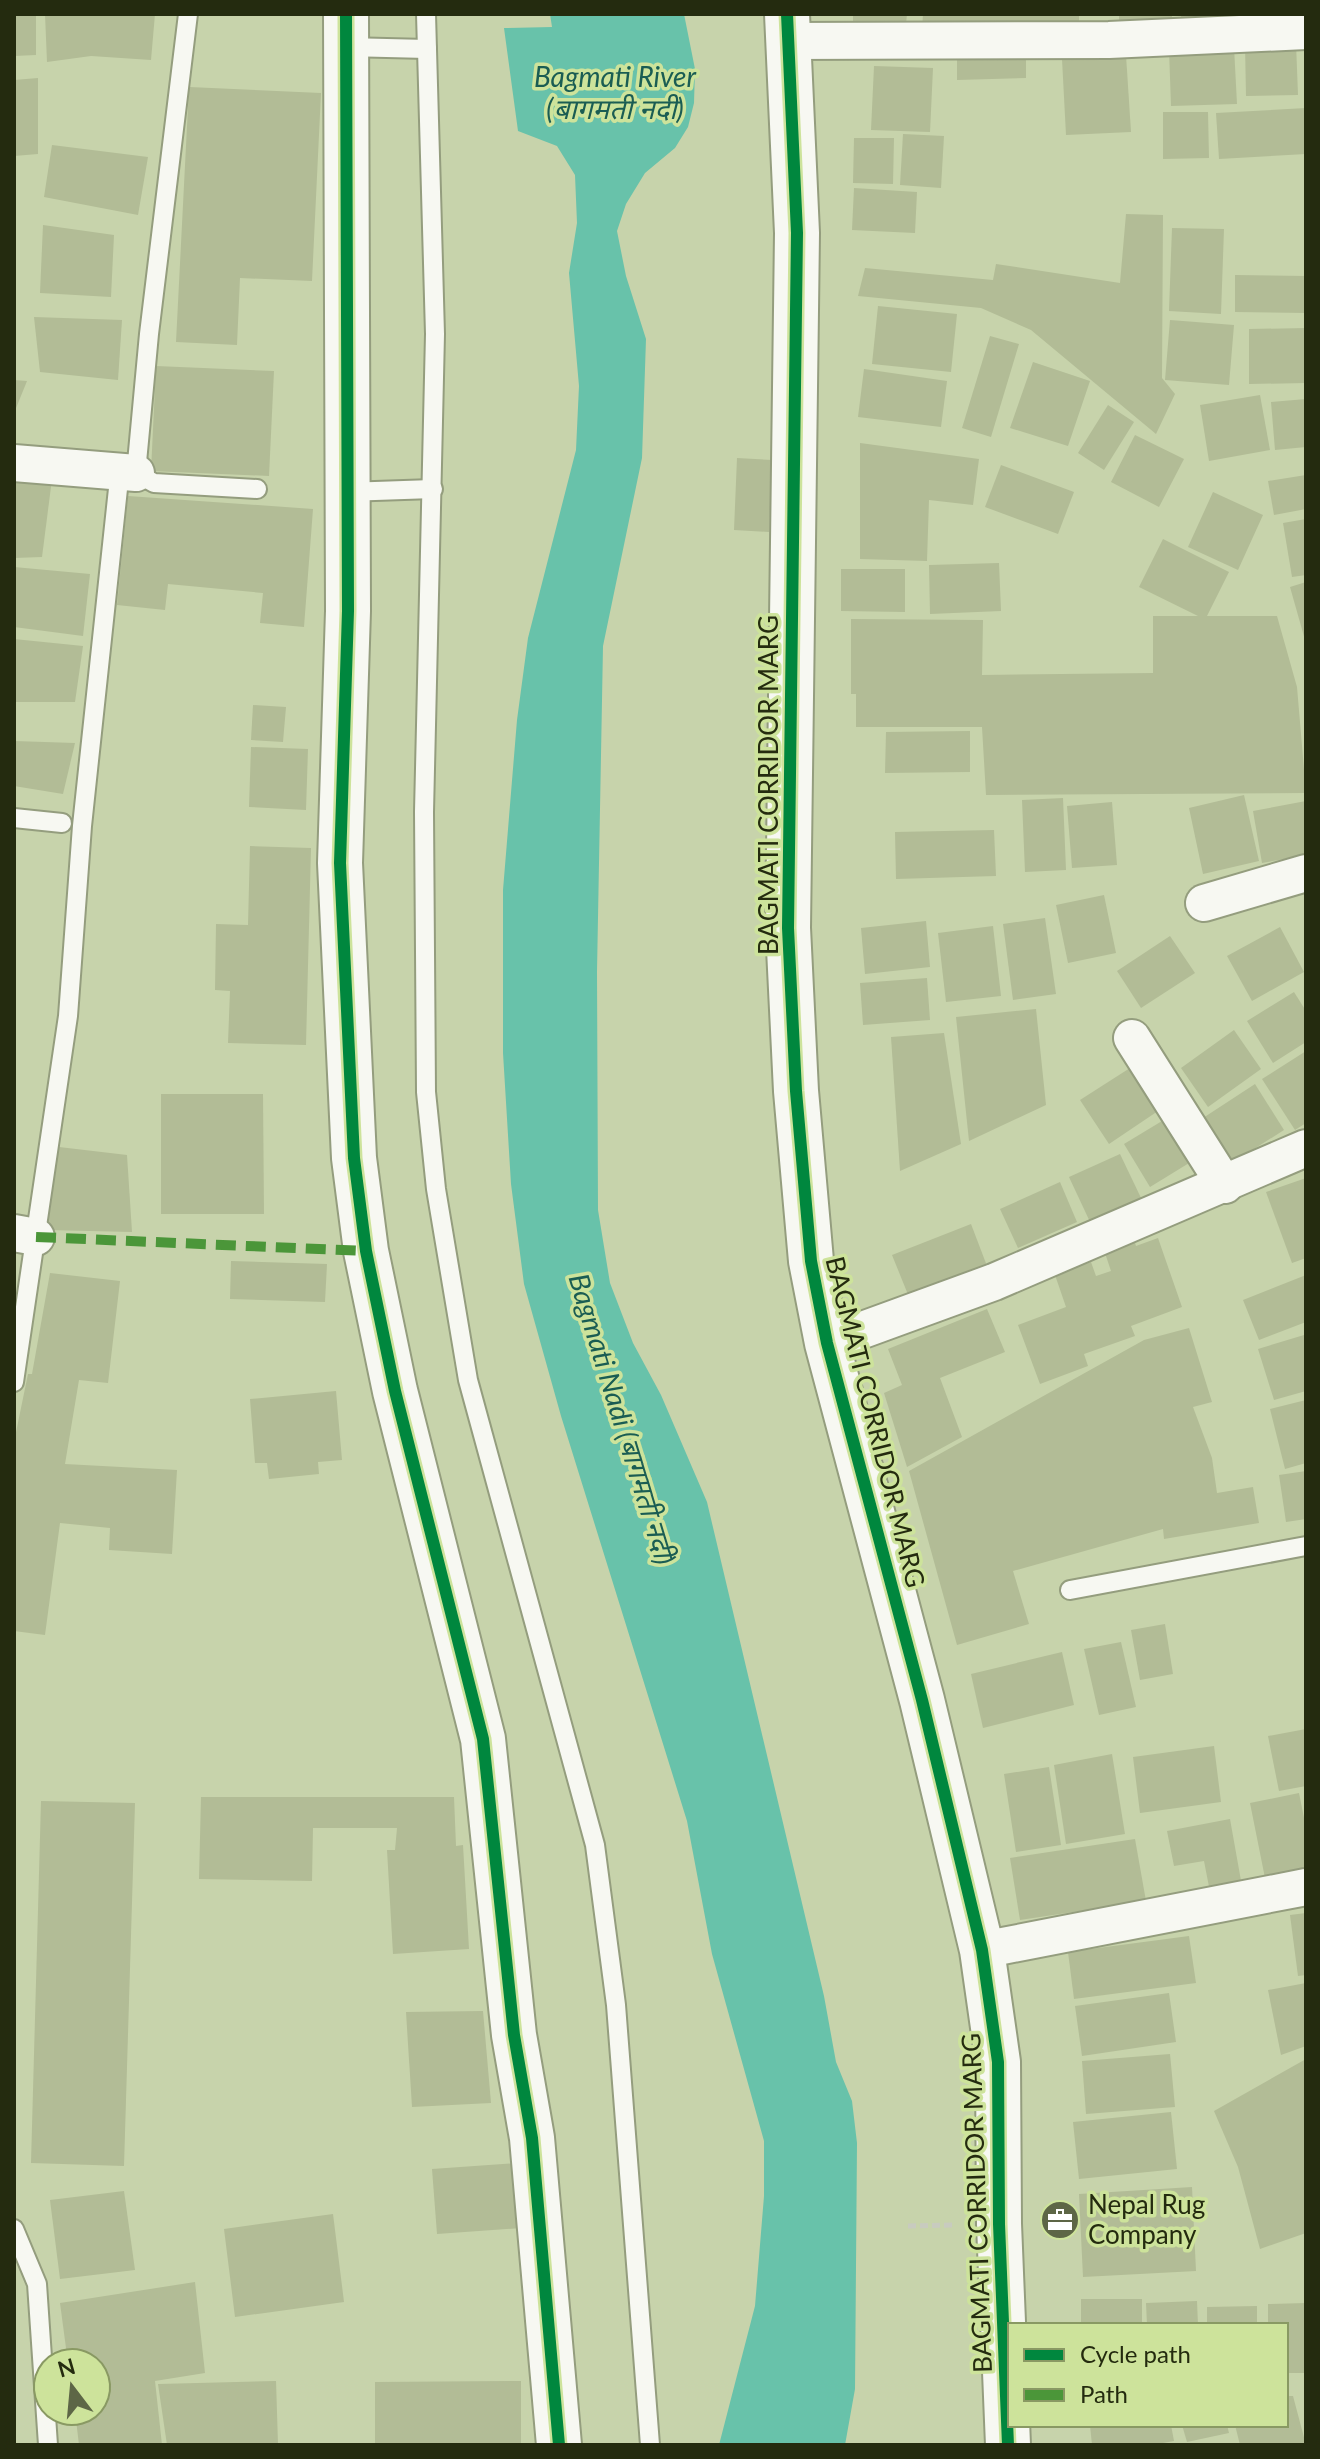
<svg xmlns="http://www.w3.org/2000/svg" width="1320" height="2459" font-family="Lato,'Noto Sans Devanagari',sans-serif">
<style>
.water{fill:#68c2aa}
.building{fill:#b2bc96}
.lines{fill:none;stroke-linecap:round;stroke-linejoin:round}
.lane-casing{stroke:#949d7e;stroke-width:22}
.street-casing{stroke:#949d7e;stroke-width:40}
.secondary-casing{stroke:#949d7e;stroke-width:48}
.path{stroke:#c8cbbf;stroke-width:5;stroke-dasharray:8 4;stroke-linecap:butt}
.lane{stroke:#f7f8f2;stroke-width:18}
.street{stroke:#f7f8f2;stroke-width:36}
.secondary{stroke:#f7f8f2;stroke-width:44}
.quiet{stroke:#4b9639;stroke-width:10;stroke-dasharray:20 10;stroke-linecap:butt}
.cycleway-casing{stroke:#cde39b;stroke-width:17}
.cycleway{stroke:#00873e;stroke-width:12}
.labels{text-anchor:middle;stroke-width:7;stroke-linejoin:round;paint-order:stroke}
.street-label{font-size:26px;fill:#242b0f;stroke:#cde39b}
.poi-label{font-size:26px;fill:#242b0f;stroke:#cde39b;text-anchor:start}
.water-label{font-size:28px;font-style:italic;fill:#1a5d53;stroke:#cde39b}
</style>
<rect width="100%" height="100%" fill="#c7d3ab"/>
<path class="water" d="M550,14H684L695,69L694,103L688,127L675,148L645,173L626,204L617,231L626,276L646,339L642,458L603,646L597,972L598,1210L610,1283L633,1343L661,1395L707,1502L824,1996L836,2062L852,2101L857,2143L855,2389L845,2445H719L755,2306L764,2196V2141L712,1954L687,1821L561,1416L524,1284L511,1184L503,1053V890L517,720L528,638L576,450L579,386L569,273L577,223L575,175L557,146L518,131L504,28L552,27Z"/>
<g class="building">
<path d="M14,14H36V55L14,56Z"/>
<path d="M45,14H155L151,60L91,56L47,62Z"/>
<path d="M853,14H907L906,24L853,21Z"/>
<path d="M923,14H1079V35L922,31Z"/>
<path d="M1119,14H1172V23L1119,22Z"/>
<path d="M1181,14H1234V16L1181,20Z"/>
<path d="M1296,43L1298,95L1246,96L1245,44Z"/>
<path d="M1234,47L1237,104L1171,106L1169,49Z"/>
<path d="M1026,48V78L957,80V50Z"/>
<path d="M1126,55L1131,132L1066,135L1062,59Z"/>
<path d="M874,66L933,68L930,132L871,130Z"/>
<path d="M38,78V154L14,156V80Z"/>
<path d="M189,87L321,93L312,281L240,278L237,345L176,342Z"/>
<path d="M1306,108V154L1219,159L1216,113Z"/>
<path d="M1163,112H1208L1209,158L1163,159Z"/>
<path d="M903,134L944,136L941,188L900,185Z"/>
<path d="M854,138H894L893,184L853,183Z"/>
<path d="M52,145L148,157L138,215L44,197Z"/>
<path d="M854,188L917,192L915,233L852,230Z"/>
<path d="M1126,214L1163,215L1162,378L1175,394L1156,434L1031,330L981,308L858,296L865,268L993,280L996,264L1120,283Z"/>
<path d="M43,225L114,235L111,297L40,293Z"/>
<path d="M1172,228L1224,229L1221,314L1169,311Z"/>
<path d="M1235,275L1306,276V313L1235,312Z"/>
<path d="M878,306L957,314L951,372L872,364Z"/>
<path d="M34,317L122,320L118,380L40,372Z"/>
<path d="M1170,320L1234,325L1229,385L1165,380Z"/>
<path d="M1306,328V383L1249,384V329Z"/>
<path d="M990,336L1019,344L991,437L962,428Z"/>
<path d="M1033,362L1090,381L1068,446L1010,428Z"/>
<path d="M156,366L274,371L269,476L151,471Z"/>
<path d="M864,369L947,381L941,427L858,417Z"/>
<path d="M14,380L27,381L14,413Z"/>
<path d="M1260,395L1270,450L1209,461L1200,405Z"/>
<path d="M1306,399V447L1275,450L1271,402Z"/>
<path d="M1108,405L1134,422L1104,470L1078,453Z"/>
<path d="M1135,435L1184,459L1159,507L1111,482Z"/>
<path d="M860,443L979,459L973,505L929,500L927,561L860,559Z"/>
<path d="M737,458L772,460L769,532L734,530Z"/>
<path d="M1001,465L1074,492L1058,534L985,507Z"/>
<path d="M1306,475V509L1274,515L1268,481Z"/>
<path d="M14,477L52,479L42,557L14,558Z"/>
<path d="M1213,492L1263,515L1238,570L1188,547Z"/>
<path d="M128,496L313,509L304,627L260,623L263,593L168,584L165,610L117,605Z"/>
<path d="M1306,519V575L1292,577L1283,523Z"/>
<path d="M1163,539L1229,572L1207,616H1277L1297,687L1306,793L986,795L982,727H856V694H851V619L983,620L982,675L1153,673V616H1198L1139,587Z"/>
<path d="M999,563L1001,611L930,614L929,565Z"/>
<path d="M14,567L90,574L83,636L14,627Z"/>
<path d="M841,569H905V612L841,611Z"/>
<path d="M1306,582V640H1305L1290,587Z"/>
<path d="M14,639L83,646L75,702H14Z"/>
<path d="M253,705L286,707L283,742L251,740Z"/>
<path d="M970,731V772L885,773L886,732Z"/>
<path d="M14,741L75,743L63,794L14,786Z"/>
<path d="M251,747L308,749L306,810L249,807Z"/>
<path d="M1244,795L1259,861L1203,874L1189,808Z"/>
<path d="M1063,798L1066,870L1025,872L1022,800Z"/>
<path d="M1306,801V855L1262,863L1253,811Z"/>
<path d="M1112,802L1117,865L1072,868L1067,806Z"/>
<path d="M994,830L996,876L896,879L895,832Z"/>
<path d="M250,846L311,848L306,1045L228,1043L230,991L215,990L216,924L248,925Z"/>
<path d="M1104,895L1116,953L1068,963L1056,905Z"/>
<path d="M1045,918L1056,994L1013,1000L1003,924Z"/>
<path d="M926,921L930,967L865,974L861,928Z"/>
<path d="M993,926L1001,996L946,1002L938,933Z"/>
<path d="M1280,927L1304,972L1252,1001L1227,956Z"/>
<path d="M1170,936L1195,973L1141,1008L1117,971Z"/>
<path d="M927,978L930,1020L863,1025L860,983Z"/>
<path d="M1294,992L1306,1011V1042L1273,1063L1247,1021Z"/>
<path d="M1036,1009L1046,1105L969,1141L956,1017Z"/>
<path d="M1234,1030L1261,1069L1208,1107L1181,1068Z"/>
<path d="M944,1033L961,1144L900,1171L891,1037Z"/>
<path d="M1306,1051V1123L1295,1130L1262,1079Z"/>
<path d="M1130,1068L1158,1111L1109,1144L1080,1100Z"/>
<path d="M1255,1084L1284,1130L1232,1163L1203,1118Z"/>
<path d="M161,1094H263L264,1214H161Z"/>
<path d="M1167,1118L1194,1160L1150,1187L1124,1144Z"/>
<path d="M59,1147L127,1155L132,1232L47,1230Z"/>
<path d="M1120,1154L1142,1200L1091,1224L1069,1177Z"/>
<path d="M1306,1178V1258L1292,1263L1266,1192Z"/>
<path d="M1060,1182L1077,1222L1018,1248L1000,1209Z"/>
<path d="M971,1224L987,1266L909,1297L892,1255Z"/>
<path d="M1132,1233L1136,1246L1158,1238L1182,1307L1131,1326L1135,1336L1084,1354L1088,1366L1040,1384L1018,1325L1066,1307L1055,1275L1091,1262L1096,1276L1111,1271L1102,1244Z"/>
<path d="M231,1261L327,1264L325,1302L230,1299Z"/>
<path d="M50,1273L120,1281L108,1383L79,1380L65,1464L177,1470L172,1554L109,1550L110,1528L60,1523L45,1635L14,1631V1442L28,1374H32Z"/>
<path d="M1306,1275V1322L1259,1340L1243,1300Z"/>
<path d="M987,1309L1005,1352L940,1378L962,1437L907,1467L884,1393L902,1385L888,1349Z"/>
<path d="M1189,1328L1212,1402L1193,1407L1212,1458L1217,1493L1253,1487L1259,1523L1164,1539L1163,1529L1013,1571L1029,1624L957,1645L909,1471L1144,1340Z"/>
<path d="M1304,1335L1306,1391L1274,1400L1258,1349Z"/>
<path d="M336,1391L342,1460L318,1462L319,1474L269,1479L267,1463H255L250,1399Z"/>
<path d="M1306,1400V1463L1285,1469L1270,1409Z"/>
<path d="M1306,1471V1519L1286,1522L1279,1475Z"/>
<path d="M1165,1624L1173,1674L1140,1680L1131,1630Z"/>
<path d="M1121,1642L1136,1707L1099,1715L1084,1649Z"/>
<path d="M1062,1652L1074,1705L983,1728L971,1674Z"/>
<path d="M1306,1729V1786L1279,1791L1268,1736Z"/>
<path d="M1214,1746L1221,1802L1140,1813L1133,1757Z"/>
<path d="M1112,1754L1125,1834L1066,1844L1054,1765Z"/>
<path d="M1049,1767L1061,1845L1016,1852L1004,1774Z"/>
<path d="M1299,1793L1306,1828V1869L1265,1878L1250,1803Z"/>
<path d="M201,1797H454L456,1846L463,1845L469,1949L393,1954L387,1850H395L397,1828H313L312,1881L199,1879Z"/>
<path d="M41,1801L135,1803L124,2166L31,2163Z"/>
<path d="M1230,1819L1243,1892L1211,1897L1204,1861L1174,1866L1167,1831Z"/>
<path d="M1135,1839L1146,1901L1020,1920L1010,1858Z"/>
<path d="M1306,1913V1975L1298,1976L1290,1915Z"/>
<path d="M1189,1936L1196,1983L1074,1999L1068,1952Z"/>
<path d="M1306,1983V2046L1281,2055L1268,1990Z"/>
<path d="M1169,1993L1176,2042L1082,2056L1075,2006Z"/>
<path d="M483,2011L491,2103L412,2107L406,2012Z"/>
<path d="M1170,2054L1175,2107L1086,2114L1082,2061Z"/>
<path d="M1306,2059V2233L1260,2249L1238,2167L1214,2111Z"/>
<path d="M1171,2112L1177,2169L1079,2179L1073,2122Z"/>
<path d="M517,2163L522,2228L437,2234L432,2169Z"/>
<path d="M1192,2187L1196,2271L1083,2277L1079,2194Z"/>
<path d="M124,2191L135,2270L60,2279L50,2200Z"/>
<path d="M333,2214L344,2302L235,2317L224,2229Z"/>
<path d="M195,2282L205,2373L155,2381L162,2445H79L75,2411H96V2363H68L60,2303Z"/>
<rect x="1081" y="2299" width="61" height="26"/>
<path d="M1197,2301L1198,2325H1147L1146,2303Z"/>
<path d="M1306,2303V2373H1286V2325H1268V2304Z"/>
<path d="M1257,2306V2325H1207V2307Z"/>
<path d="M276,2381L278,2445H167L158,2384Z"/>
<path d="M521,2381V2445H375V2382Z"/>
<path d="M1286,2396H1293L1306,2445H1240L1235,2425H1286Z"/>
<path d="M1090,2425H1171L1174,2441L1152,2445H1092Z"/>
<path d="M1182,2425H1227L1229,2433L1187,2442Z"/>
</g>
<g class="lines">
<g class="lane-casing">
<g id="lane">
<path d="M188,14L149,334L136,473L154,483L257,489"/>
<path d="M426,14L435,334L424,812L426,1092L436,1189L468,1380L595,1845L616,2005L650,2445"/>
<path d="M346,47L427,49"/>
<path d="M346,492L433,489"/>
<path d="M14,818L62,823"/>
<path d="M14,1382L68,1016L82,826L120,470"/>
<path d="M1070,1590L1306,1546"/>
<path d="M14,2229L37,2284L48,2445"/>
</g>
</g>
<g class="street-casing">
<g id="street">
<path d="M787,41L1109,40L1306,31"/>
<path d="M14,463L136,473"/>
<path d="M1204,903L1306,873"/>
<path d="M1132,1038L1225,1185"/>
<path d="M14,1233L36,1237"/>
<path d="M827,1343L994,1282L1306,1148"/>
<path d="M982,1950L1306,1887"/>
</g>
</g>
<g class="secondary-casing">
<g id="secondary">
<path d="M346,14L348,611L340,863L354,1158L366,1251L395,1391L483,1739L514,2035L532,2138L559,2445"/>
<path d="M787,14L797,233L788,928L796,1091L811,1261L827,1343L922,1700L982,1950L998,2062L999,2224L1008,2445"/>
</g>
</g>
<path class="path" d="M908,2226L955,2225"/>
<use href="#lane" class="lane"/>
<use href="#street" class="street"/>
<use href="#secondary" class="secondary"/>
<path class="quiet" d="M36,1237L366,1251"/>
<g class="cycleway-casing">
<g id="cycleway">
<path d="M346,14L348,611L340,863L354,1158L366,1251L395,1391L483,1739L514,2035L532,2138L559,2445"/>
<path d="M787,14L797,233L788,928L796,1091L811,1261L827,1343L922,1700L982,1950L998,2062L999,2224L1008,2445"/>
</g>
</g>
<use href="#cycleway" class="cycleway"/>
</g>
<defs>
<g id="office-disc" transform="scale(2)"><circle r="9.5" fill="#5d6646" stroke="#cde39b"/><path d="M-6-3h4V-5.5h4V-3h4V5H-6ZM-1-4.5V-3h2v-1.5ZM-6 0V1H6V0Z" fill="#fff"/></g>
</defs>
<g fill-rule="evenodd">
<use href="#office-disc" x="1060" y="2220"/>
</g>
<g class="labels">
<g class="street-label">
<text transform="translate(769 785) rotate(-90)" y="9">BAGMATI CORRIDOR MARG</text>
<text transform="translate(875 1422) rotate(76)" y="9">BAGMATI CORRIDOR MARG</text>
<text transform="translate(977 2203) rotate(-92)" y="9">BAGMATI CORRIDOR MARG</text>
</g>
<g class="poi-label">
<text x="1088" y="2214">Nepal Rug<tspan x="1088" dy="30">Company</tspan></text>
</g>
<g class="water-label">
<text x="615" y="87">Bagmati River<tspan x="615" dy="32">(बागमती नदी)</tspan></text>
<text transform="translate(622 1419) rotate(73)" y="10">Bagmati Nadi (बागमती नदी)</text>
</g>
</g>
<rect width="1320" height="2459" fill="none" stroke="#242b0f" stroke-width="32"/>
<rect x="1008" y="2323" width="280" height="104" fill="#cde39b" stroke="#899963" stroke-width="2"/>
<rect x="1024" y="2349" width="40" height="12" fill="#00873e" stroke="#899963" stroke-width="2"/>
<text x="1080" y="2363" font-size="24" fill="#242b0f">Cycle path</text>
<rect x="1024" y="2389" width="40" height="12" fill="#4b9639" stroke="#899963" stroke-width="2"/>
<text x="1080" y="2403" font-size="24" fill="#242b0f">Path</text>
<g transform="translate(72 2387) rotate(344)"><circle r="38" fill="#cde39b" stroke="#899963" stroke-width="2"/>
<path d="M0-6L14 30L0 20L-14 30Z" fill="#5d6646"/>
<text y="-12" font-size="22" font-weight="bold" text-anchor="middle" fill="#242b0f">N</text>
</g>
</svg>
